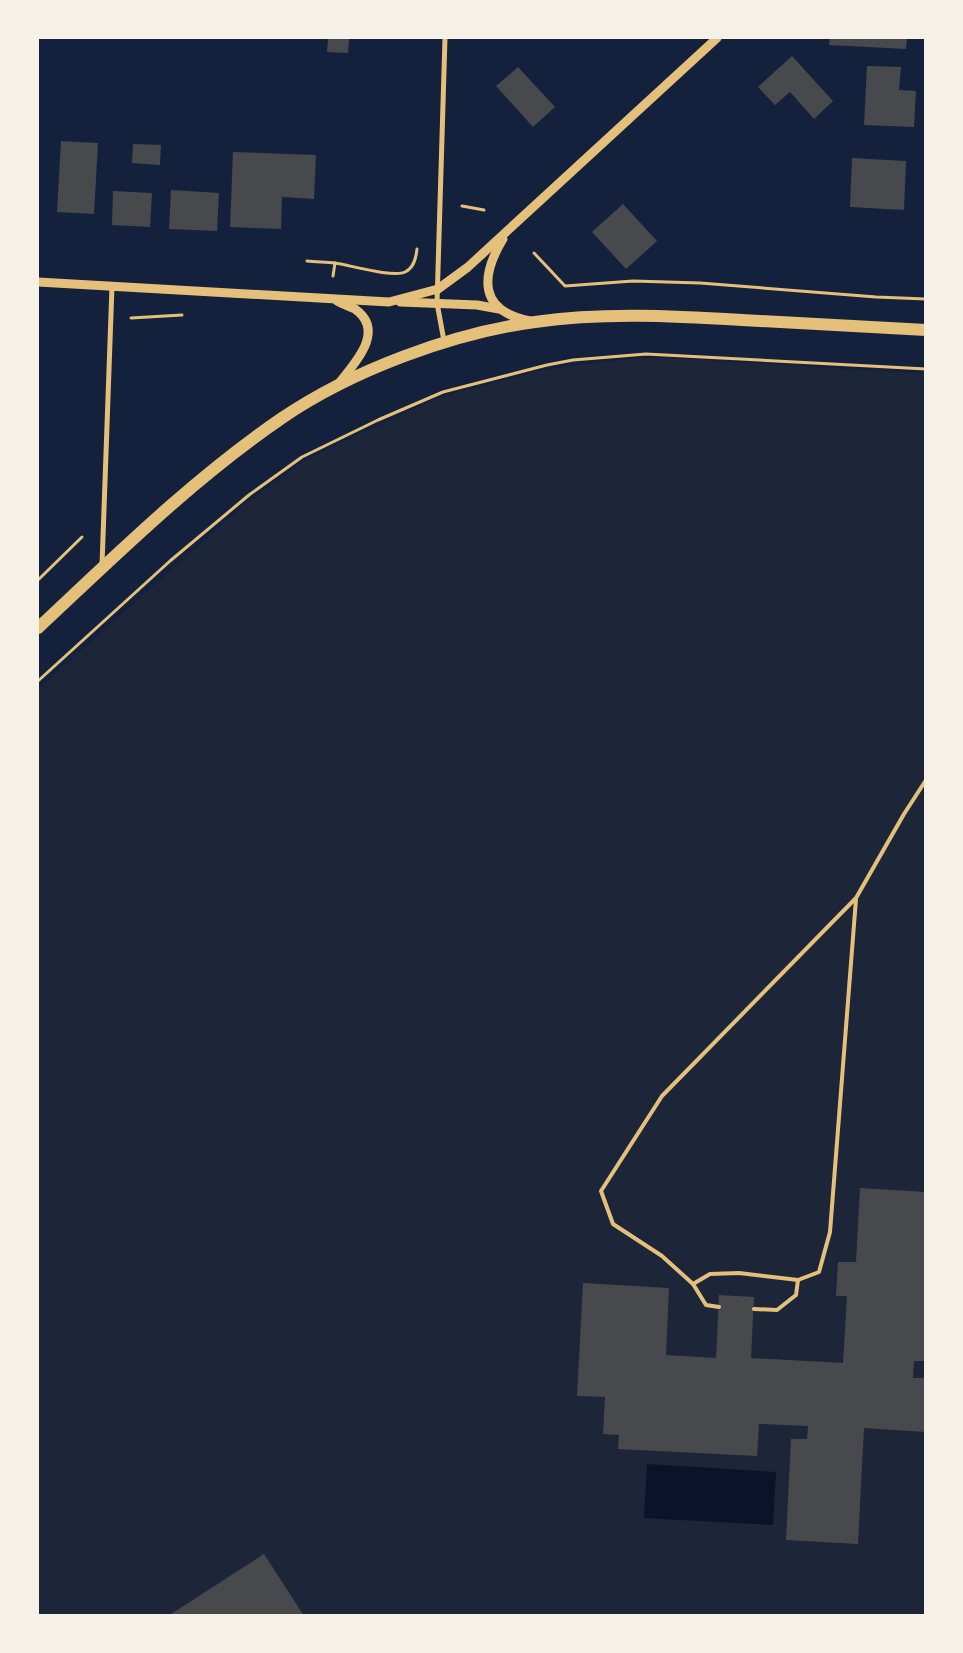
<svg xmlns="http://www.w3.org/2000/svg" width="963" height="1653" font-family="Literata,serif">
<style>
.green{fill:#1d2539}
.water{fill:#0b132b}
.building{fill:#48494c}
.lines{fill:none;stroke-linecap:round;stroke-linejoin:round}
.path{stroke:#e5c07b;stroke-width:3}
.service{stroke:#e5c07b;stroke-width:4}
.minor{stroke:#e5c07b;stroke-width:5}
.tertiary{stroke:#e5c07b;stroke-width:9}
.primary{stroke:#e5c07b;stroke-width:12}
</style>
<rect width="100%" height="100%" fill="#14213d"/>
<path class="green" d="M654,357L925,374V1615L38,1616V689L250,500L307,459L440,397L544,370L602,362Z"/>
<path class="water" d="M647,1464L776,1472L773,1525L644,1518Z"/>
<g class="building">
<path d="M328,38H349L348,53L327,52Z"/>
<path d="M830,38H907L906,49L829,45Z"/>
<path d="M792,56L833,101L814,119L790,92L775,105L758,87Z"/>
<path d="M867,66L901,67L899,90L916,91L914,127L864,125Z"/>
<path d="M518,67L555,107L533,127L496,86Z"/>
<path d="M61,141L98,143L94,214L57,212Z"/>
<path d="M133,144L161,145L160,165L132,163Z"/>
<path d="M233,152L316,155L314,199L282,197L281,229L230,227Z"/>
<path d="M852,158L906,161L904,210L850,207Z"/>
<path d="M171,190L219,193L217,231L169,229Z"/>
<path d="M113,191L152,193L150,227L112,225Z"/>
<path d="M623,204L657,241L626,269L592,232Z"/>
<path d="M860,1188L926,1192V1361H914L913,1378H926V1432L864,1428L858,1544L786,1540L791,1439H807L808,1426L759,1424L757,1456L618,1449L619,1435L603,1434L605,1397L577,1396L583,1283L669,1288L666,1355L716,1358L719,1295L754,1297L751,1358L843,1363L847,1296H836L838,1262H856Z"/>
<path d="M264,1554L304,1616H168Z"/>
</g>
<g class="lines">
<g class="path">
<path d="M462,206L484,210"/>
<path d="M534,253L565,286L633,281L700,283L876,297L926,299"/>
<path d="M307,261C316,262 325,262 335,263C349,265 394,278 405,272C414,268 416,258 417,249"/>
<path d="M333,276L335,263"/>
<path d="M131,318L182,315"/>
<path d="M38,580L82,537"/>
<path d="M38,681L170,561L249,495L302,457L378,420L443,392L547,365L573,360L646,354L926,369"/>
</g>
<g class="service">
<path d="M693,1284L662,1256L613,1224L601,1191L662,1096L856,898L904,814L926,780"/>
<path d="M719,1307L706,1305L693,1284L710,1274L739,1273L798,1280L819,1272L830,1232L856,899"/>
<path d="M754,1309L777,1310L796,1295L798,1280"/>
</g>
<g class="minor">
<path d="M444,341L437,303L445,38"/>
<path d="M102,565L112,286"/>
</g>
<g class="tertiary">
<path d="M503,239C480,277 479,311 530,321"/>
<path d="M38,282L389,302L438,289L468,267L717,38"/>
<path d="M337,301C342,304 349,306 355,309C386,331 355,363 339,383"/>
<path d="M400,302L477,305L499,309"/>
</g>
<path class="primary" d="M38,628C116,555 193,479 282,418C351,371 452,333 535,322C603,312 674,316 742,320C803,323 864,327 926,330"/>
</g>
<rect width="963" height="1653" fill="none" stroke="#f6f1e7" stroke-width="78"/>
</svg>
